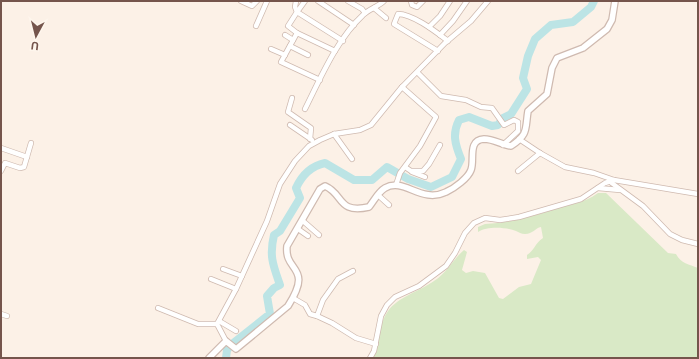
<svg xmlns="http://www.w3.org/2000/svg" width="699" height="359" font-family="'Noto Sans',sans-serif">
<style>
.green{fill:#d9e9c6}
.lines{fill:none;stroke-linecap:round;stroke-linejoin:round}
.river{stroke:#bce4e5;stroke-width:8}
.minor-casing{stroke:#cfbab0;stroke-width:6}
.tertiary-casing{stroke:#cfbab0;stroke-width:8}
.minor{stroke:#fff;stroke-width:4.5}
.tertiary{stroke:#fff;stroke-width:5.5}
</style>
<rect width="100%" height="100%" fill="#fcf1e7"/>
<path class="green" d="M598,193H606L668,253L676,254C681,264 689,264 698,268V358H372C375,347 381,320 388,311C398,297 420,291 434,281C447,273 453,259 464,250L467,252L462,270L466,273L473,271L485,273L499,298L503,299L519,287L531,284L541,260L538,257L527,259V255C534,251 535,243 543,238L541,227C535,228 533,234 525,234C521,234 519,232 516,231C506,227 487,226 478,232V227L485,224C508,223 530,217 552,210C568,204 583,204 598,193Z"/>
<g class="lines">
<path class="river" d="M226,358L227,350L231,345L270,314L267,296L274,288L280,285C273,265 269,256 274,235L280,231L300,198L296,188C302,175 311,166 325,163L354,180H372L387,167L408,179L431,187L452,177L461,159C455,144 452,134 459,120L469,117L492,126L498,125L503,118L511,114L527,89L523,78L528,56L535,39L551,25L573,22L591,7L594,1"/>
<g class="minor-casing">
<g id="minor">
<path d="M241,1L252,6L257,1"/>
<path d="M296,1L295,7L297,12L288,26L297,33L281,62L320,80"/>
<path d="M305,1L297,12L343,41"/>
<path d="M318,1L354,25"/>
<path d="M348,1L362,9L365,13"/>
<path d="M411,1L412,5L417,7L423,1"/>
<path d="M374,8L386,18"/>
<path d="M256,26L267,1"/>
<path d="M429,27L440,16L450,1"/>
<path d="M297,33L335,51"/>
<path d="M285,35L293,40"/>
<path d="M440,35L453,21L467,1"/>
<path d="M290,46L308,55"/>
<path d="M271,49L285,55"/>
<path d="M438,51L394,24L398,14C413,14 436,32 448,41"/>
<path d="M418,73L441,96L466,100L481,107L492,108L504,125L514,120L518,122V131L503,145"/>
<path d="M292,98L288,112L311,128L310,139"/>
<path d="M305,109C321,77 337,39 363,15C369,9 378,7 384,1"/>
<path d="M290,125L312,140"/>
<path d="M334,134L352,159"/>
<path d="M519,139L540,153L565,167L594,173L614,180"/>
<path d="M1,148L27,157"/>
<path d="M405,167L411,171H423L429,164L440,145"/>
<path d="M1,171L5,163L20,168L24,167L31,143"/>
<path d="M518,171L540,153"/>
<path d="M412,172L425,177"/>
<path d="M609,181L643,206L670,234L682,240L698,244"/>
<path d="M396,185L400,173L420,146L436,117L402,87"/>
<path d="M598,188L620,190"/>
<path d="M378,195L389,205"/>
<path d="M303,221L319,235"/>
<path d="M298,229L308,236"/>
<path d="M223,269L242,276"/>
<path d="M211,279L236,289"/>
<path d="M293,298L305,305L310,314L317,316L323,300L338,279L353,271"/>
<path d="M158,308L198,324H217"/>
<path d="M1,314L7,316"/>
<path d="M317,316L332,323L356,338L376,344"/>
<path d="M219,321L236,331"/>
<path d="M226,341L217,324L236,289L267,221L280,184L295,161L309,146L320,140L334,134L360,130L371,125L402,87L445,43L471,21L488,1"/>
<path d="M370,358L374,351L381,316L387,305L395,297L419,286L446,266L455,253L465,233L474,223L485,218L500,220L519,217L581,199L605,183L614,180L698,194"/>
</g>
</g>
<g class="tertiary-casing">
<path id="tertiary" d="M209,358L226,341L236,349L288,306C314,265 284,273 287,246L320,189L325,186C344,194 337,214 369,207C374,201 378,192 385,188C404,177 421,204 446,192C455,188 468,178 471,170C475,160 467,140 484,139C494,139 502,145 511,146C529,134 525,129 528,111L547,94L552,68L557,58L583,48L607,29L612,20L615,1"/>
</g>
<use href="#minor" class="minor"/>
<use href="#tertiary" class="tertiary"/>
</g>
<rect width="699" height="359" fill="none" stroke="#75554c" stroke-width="4"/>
<g transform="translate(36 36) rotate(187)" stroke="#fef6ed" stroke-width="3" paint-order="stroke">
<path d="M0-3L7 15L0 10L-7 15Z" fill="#75554c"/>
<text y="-6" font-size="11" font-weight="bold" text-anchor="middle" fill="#75554c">U</text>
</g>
</svg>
